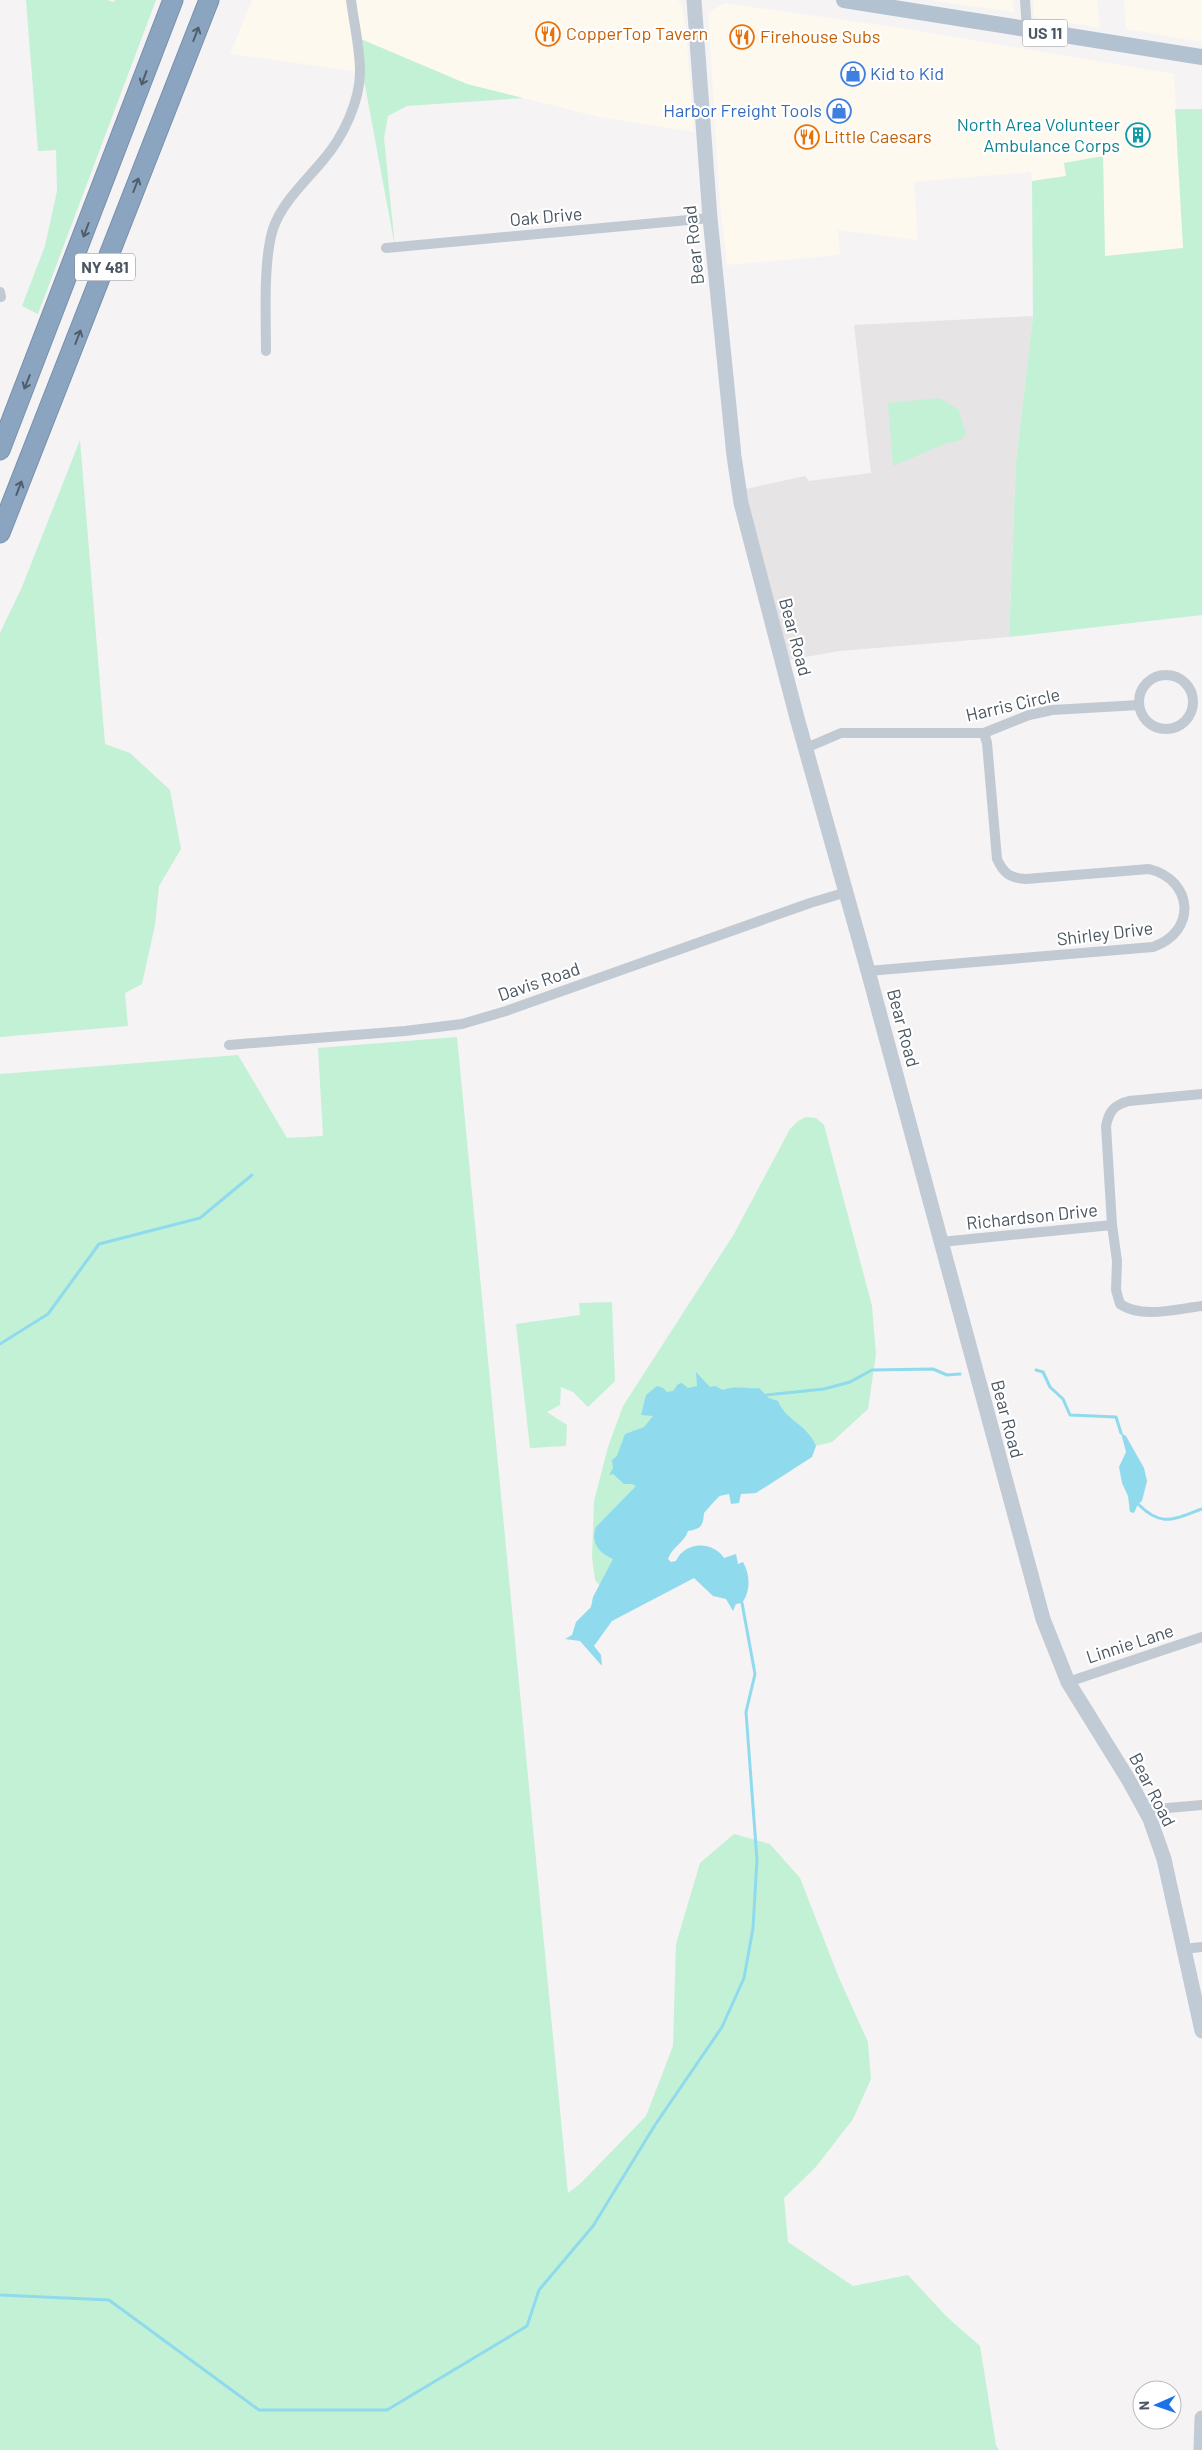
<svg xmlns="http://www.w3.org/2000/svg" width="1202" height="2450" font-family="Barlow,sans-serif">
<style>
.commercial{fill:#fdf9ef}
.education{fill:#e6e4e5}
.green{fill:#c3f1d5}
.water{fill:#90daee}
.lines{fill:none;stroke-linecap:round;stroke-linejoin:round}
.stream{stroke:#90daee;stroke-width:3}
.motorway-casing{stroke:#7690ad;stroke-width:21}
.minor{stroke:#c1cad2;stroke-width:10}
.secondary{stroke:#c1cbd6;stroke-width:15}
.primary{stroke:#b3c2d1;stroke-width:16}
.motorway{stroke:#8ba5c1;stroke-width:19}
.oneway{stroke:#505e6b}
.labels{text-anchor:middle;stroke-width:4.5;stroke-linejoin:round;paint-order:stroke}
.shield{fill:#fff;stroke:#808990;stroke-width:1}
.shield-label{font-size:16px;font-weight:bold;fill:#4a5661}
.food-label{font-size:18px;fill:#c56008;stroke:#fff;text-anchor:start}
.shop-label{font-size:18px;fill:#366cbe;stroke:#fff;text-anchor:start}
.culture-label{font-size:18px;fill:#0d838f;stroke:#fff;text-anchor:end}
.street-label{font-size:18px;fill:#4a5661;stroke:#fff}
</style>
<rect width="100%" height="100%" fill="#f5f3f3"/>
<g class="commercial">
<path d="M252,0H678L682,6L686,31L694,132L598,117L467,84L357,37L360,72L230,54Z"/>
<path d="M930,0H1013L1014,12Z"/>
<path d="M1033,0H1097L1100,28L1034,17Z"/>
<path d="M1124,0H1202V42L1126,29Z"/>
<path d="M724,3L901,28L1174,74L1184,248L1105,257L1103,157L1064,163L1066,176L1032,181L1031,172L914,182L918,240L838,230L840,255L727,265L720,205L708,13Z"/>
</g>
<path class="education" d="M1033,316L1016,462L1009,637L839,651L789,660L751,517L746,489L805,476L809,481L871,473L854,325Z"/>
<g class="green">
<path d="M26,0H107L114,2L115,0H156L38,314L22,306L45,246L57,191L56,150L38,151Z"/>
<path d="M356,37L467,84L523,98L407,106L388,116L384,138L395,247Z"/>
<path d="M1175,109H1202V615L1009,637L1016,462L1033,316L1032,181L1066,176L1064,163L1103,156L1105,256L1183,248Z"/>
<path d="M940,398L959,410L966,434L961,440L944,444L893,466L888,403Z"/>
<path d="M80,440L105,744L130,753L170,790L181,849L159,886L155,925L142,984L125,993L128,1026L0,1037V633L22,587Z"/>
<path d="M457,1037L568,2193L580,2184L646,2116L673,2046L676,1944L700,1863L734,1834L770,1844L800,1878L839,1978L868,2042L871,2079L853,2119L815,2168L784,2198L788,2242L853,2286L908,2275L947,2317L980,2346L996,2445L999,2450H0V1074L238,1055L287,1138L323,1136L318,1048Z"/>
<path d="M806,1117L816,1118L824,1125L872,1306L876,1354L868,1409L832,1442L779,1455L736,1483L606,1593L595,1580L592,1557L594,1501L608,1447L623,1406L734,1234L790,1129L798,1121Z"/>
<path d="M612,1302L615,1381L588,1407L573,1392L561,1387L560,1405L547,1412L567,1425L566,1446L530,1448L516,1324L580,1315L579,1303Z"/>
</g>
<g class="water">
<path d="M696,1372L710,1387L715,1386L723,1390C735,1385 746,1389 759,1388L769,1398L778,1401C786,1421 807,1424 816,1446L812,1457L756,1493L741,1494L739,1503L731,1504L729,1494L719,1496L704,1513C703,1526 701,1529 688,1531C684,1543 672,1547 668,1559L671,1562L676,1561C685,1541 713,1541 724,1558L736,1554L738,1564L743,1562C750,1574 751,1591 742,1603L736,1604L733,1611L726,1599L713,1596L694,1578L612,1621L594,1646L601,1655L602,1666L580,1641L565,1639L572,1635L576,1622L591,1607L593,1597L613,1559C599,1553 590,1543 596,1527L636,1486L632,1484H624L613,1474L609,1475L613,1468L612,1460L617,1456L625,1434L644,1427L653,1416L641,1415L646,1395L657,1386L663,1388L667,1392L673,1391L678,1384L682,1383L688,1388L697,1386Z"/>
<path d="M1121,1433L1126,1436L1144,1468L1147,1481L1142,1501L1138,1504L1134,1513L1130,1512L1128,1496L1122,1483L1119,1467L1126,1452Z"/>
</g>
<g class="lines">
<g class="stream">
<path d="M0,1344L48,1314L99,1244L200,1218L252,1175"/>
<path d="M1036,1370L1043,1372L1050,1387L1063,1399L1070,1415L1116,1417L1121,1433"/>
<path d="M766,1395L824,1389L850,1382L872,1370L933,1369L947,1375L960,1374"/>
<path d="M1138,1504C1162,1528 1173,1519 1202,1509"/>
<path d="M0,2295L109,2300L259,2410H387L527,2326L539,2290L593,2226L655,2125L722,2027L744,1978L753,1928L757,1860L746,1712L755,1674L742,1603"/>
</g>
<g class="motorway-casing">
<g id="motorway">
<path d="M0,450L173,0"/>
<path d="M0,533L209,0"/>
</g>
</g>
<g class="minor">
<path d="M1025,0L1027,30"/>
<path d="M386,248L710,218"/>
<path d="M0,292L1,297"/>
<path d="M266,351C266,316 263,261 273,229C282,202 307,180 324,159C343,137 360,101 360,72C360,48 354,24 351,0"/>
<circle cx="1166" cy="702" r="27"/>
<path d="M806,748L841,733H984L1029,715L1052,710L1139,705"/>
<path d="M868,971L1153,947C1197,932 1194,880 1149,869L1026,879C1010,878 1004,874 997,859L987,743L984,733"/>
<path d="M229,1045L405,1031L462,1024L506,1011L810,903L847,892"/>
<path d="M1202,1094L1129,1101C1114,1105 1109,1111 1106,1126L1112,1225L1117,1261L1116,1290L1120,1304C1142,1319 1176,1309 1202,1306"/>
<path d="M941,1242L1112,1225"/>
<path d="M1068,1682L1202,1637"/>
<path d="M1145,1810L1202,1805"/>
<path d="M1184,1949L1202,1947"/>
</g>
<g class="secondary">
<path d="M694,0L710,218L734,456L741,503L797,718L868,971L1043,1619L1068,1682L1128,1779L1150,1819L1164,1859L1202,2031"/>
<path d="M1201,2450L1202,2418"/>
</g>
<path class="primary" d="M844,0L1202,57"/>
<use href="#motorway" class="motorway"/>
</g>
<defs><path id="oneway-shaft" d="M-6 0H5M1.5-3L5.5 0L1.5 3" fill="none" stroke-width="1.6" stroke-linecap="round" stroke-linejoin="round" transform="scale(1.25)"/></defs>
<g class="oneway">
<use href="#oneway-shaft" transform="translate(196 34) rotate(-69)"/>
<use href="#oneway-shaft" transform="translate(144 78) rotate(110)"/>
<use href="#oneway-shaft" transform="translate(136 185) rotate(-69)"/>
<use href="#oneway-shaft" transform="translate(86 230) rotate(111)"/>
<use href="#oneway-shaft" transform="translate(78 337) rotate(-69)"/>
<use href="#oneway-shaft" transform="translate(27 382) rotate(112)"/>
<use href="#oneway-shaft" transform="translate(19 488) rotate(-69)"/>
</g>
<defs>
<g id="restaurant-ring" transform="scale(1.25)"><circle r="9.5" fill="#fff" stroke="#e8710a" stroke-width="1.5"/><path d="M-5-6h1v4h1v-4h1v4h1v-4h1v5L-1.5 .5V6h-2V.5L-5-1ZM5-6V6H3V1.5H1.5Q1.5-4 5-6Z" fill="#e8710a"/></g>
<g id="shop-ring" transform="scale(1.25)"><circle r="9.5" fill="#fff" stroke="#3f7fe0" stroke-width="1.5"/><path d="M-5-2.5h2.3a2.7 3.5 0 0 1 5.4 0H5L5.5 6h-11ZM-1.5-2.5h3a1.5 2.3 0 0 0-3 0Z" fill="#3f7fe0"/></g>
<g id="building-ring" transform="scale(1.25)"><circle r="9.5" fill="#fff" stroke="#0f9aa8" stroke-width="1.5"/><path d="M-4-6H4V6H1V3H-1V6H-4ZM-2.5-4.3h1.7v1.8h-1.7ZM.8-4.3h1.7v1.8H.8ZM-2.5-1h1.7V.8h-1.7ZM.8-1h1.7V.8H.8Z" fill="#0f9aa8"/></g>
</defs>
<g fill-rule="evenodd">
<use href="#restaurant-ring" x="548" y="34"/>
<use href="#restaurant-ring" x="742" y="37"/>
<use href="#shop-ring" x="853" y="74"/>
<use href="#shop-ring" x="839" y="111"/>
<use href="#building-ring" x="1138" y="135"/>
<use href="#restaurant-ring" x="807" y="137"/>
</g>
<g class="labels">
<g class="shield">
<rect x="1022.5" y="19.5" width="45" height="27" rx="4"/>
<rect x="75" y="253.5" width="60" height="27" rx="4"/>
</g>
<g class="shield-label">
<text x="1045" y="39">US 11</text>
<text x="105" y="273">NY 481</text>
</g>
<g class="food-label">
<text x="566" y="40">CopperTop Tavern</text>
<text x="760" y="43">Firehouse Subs</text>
<text x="824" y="143">Little Caesars</text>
</g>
<g class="shop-label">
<text x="870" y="80">Kid to Kid</text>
<text x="822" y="117" text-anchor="end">Harbor Freight Tools</text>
</g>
<g class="culture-label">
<text x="1120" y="131">North Area Volunteer<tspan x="1120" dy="21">Ambulance Corps</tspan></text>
</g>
<g class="street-label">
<text transform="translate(546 217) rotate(-5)" y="6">Oak Drive</text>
<text transform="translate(694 245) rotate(-96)" y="6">Bear Road</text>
<text transform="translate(795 637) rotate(75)" y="6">Bear Road</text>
<text transform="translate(1013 705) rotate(-13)" y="6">Harris Circle</text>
<text transform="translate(1105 934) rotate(-7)" y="6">Shirley Drive</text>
<text transform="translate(539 982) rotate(-19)" y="6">Davis Road</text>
<text transform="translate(903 1028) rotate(75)" y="6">Bear Road</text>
<text transform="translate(1032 1217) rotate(-6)" y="6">Richardson Drive</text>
<text transform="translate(1007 1419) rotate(75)" y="6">Bear Road</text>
<text transform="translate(1130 1644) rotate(-18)" y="6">Linnie Lane</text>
<text transform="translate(1152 1790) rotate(63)" y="6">Bear Road</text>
</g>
</g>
<g transform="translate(1157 2405) rotate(268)"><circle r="24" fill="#ffffff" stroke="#b7bbc0"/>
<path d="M0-4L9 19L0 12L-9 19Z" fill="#1a73e8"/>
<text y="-8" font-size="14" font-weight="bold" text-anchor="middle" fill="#4a5661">N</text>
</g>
</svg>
